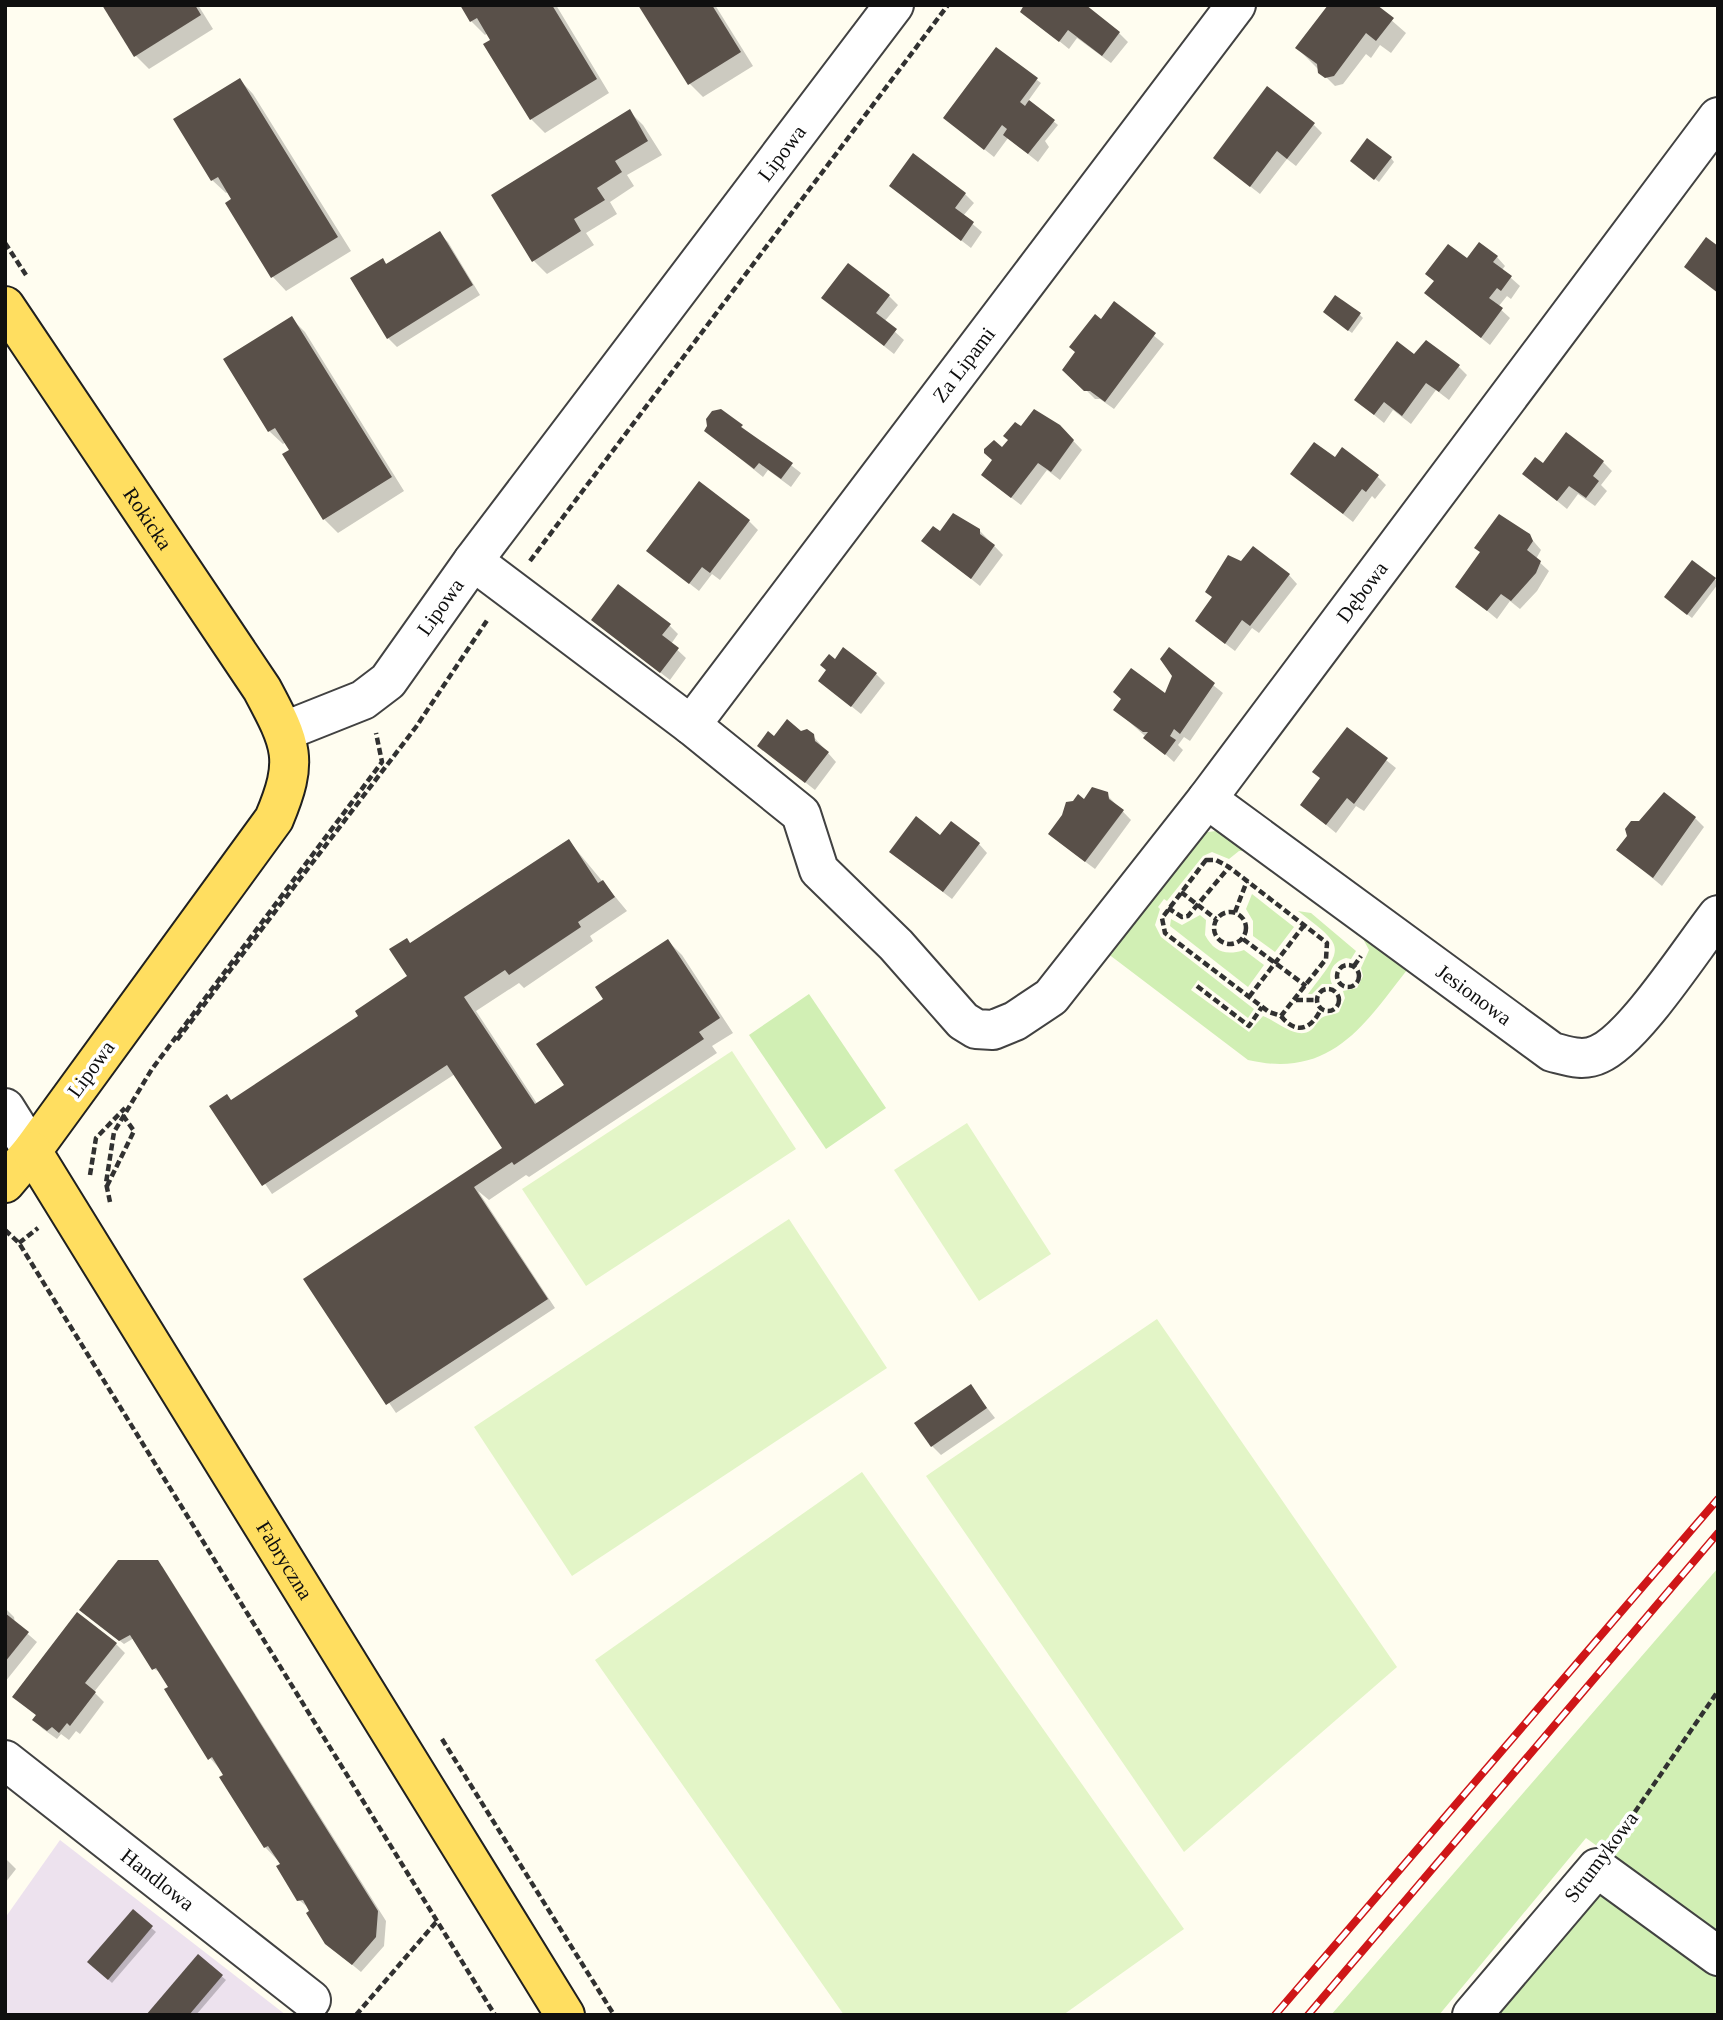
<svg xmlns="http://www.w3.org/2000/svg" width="1723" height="2020" font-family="Georgia,serif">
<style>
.industrial{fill:#ede2ee}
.green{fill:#d1efb4}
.pitch{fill:#e3f5c7}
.shadow{fill:#0003}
.building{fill:#595049}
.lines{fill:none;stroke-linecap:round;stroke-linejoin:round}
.minor-casing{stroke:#424242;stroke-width:42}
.major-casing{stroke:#202020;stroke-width:42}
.path{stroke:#313131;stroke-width:4.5;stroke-dasharray:7 3.5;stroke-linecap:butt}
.minor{stroke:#fff;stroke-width:38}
.major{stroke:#ffde60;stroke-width:38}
.rail-casing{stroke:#cf1618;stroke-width:8}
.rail{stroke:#fff;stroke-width:5;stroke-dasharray:16;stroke-linecap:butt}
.labels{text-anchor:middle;stroke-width:7;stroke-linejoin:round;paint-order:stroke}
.street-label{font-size:21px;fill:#0f0f0f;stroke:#fff}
</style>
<rect width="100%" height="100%" fill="#fffdf0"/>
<path class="industrial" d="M60,1840L286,2015H5V1918Z"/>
<g class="green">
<path d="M1223,830L1246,851H1239L1229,859L1212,852L1203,856L1167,901L1164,899L1158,907L1160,909L1155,925L1161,937L1254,1009L1248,1018L1198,980L1191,990L1249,1032L1263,1016C1277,1021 1297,1041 1311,1030C1315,1027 1318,1020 1323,1017C1328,1015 1334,1015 1339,1012L1345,998L1343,991L1357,988L1363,976L1361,968L1369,950L1361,935L1414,961C1367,1020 1335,1080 1248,1060L1103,950L1201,833Z"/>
<path d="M1252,894L1294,927L1275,952L1253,936V921L1246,909Z"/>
<path d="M1298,911L1311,913L1356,951L1351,959L1346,958C1333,962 1327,972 1332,984H1322L1312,994H1308C1345,946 1346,948 1298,911Z"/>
<path d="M1200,915L1206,920L1205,935C1214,952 1226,956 1244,950L1264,965L1248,987L1170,926L1171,919L1182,925Z"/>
<path d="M809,994L886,1108L826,1149L749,1035Z"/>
<path d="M1718,1568V1934L1586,1838L1439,2015H1331Z"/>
<path d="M1620,1893L1718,1967V2015H1491L1595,1895Z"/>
</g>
<g class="pitch">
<path d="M732,1051L796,1149L586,1286L522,1189Z"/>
<path d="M967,1123L1051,1254L979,1301L894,1170Z"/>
<path d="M789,1219L887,1368L572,1576L474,1427Z"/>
<path d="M1157,1319L1397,1667L1184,1852L926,1476Z"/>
<path d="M862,1472L1184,1929L1063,2015H844L595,1660Z"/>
</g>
<g class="shadow">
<path d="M104,5H198L213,29L149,69L136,56Z"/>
<path d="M462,5H556L609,93L545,133L531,119L488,33L485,35L471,21Z"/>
<path d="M640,5H715L753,66L703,97L690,84Z"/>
<path d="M1374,5L1406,33L1391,53L1380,45L1371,58L1366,54L1343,84L1335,86L1297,48Z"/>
<path d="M1022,11L1119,33L1128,42L1111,63L1077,38L1069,49Z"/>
<path d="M240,80L253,94L351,251L286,291L273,277L227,203L234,199L229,191L226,193L212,180Z"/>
<path d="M1037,80L1041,83L1028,101L1058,125L1045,141L1049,147L1038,162L1008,138L994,157L945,118Z"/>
<path d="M629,111L643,125L662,155L627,175L634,186L610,202L617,214L586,233L594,245L547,274L534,261Z"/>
<path d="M1314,125L1322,133L1296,166L1287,159L1260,194L1224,166Z"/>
<path d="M1391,158L1394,162L1379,182L1356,164Z"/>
<path d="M891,186L965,194L974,203L963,216L982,232L971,248Z"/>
<path d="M439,233L448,242L480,295L397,347L388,338L353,278L383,260L387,265Z"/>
<path d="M1497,257L1505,266L1502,270L1520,286L1511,299L1507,296L1498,307L1510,318L1490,345L1436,302Z"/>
<path d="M889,296L898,305L884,322L904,340L894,354L823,298Z"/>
<path d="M1115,304L1164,344L1114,409L1100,399H1095L1065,369Z"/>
<path d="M1360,315L1363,318L1352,333L1329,316Z"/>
<path d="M292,319L305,332L404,491L338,533L324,519L286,442L283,444L269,431Z"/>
<path d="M1415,357L1458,366L1467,375L1449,400L1436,390L1411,424L1393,410L1384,423L1356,400Z"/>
<path d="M721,411L801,473L791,487L768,470L763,477L706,431Z"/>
<path d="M1059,426L1082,450L1060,480L1047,470L1021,505L992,483L1002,450Z"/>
<path d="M1335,459L1377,476L1386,485L1375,499L1372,496L1353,522L1292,474Z"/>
<path d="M1603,462L1612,471L1601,485L1607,491L1595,506L1578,494L1567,509L1524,474L1543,465Z"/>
<path d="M749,521L758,530L720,580L712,574L699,591L648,551Z"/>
<path d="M979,530L1003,555L980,586L924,541L940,533Z"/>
<path d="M1529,536L1541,550L1536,559L1549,571L1537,591L1520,609L1510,601L1497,619L1457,586Z"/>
<path d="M1229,557L1242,564L1289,575L1297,584L1259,633L1252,628L1235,651L1206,629Z"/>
<path d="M1715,579L1718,584L1692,618L1670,601Z"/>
<path d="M593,620L670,626L678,634L671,644L686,658L670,680Z"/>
<path d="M1169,650L1223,693L1190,741L1184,737L1178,745L1183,750L1174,762L1116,710L1166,696L1174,676Z"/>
<path d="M835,661L876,674L885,683L861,714L820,681Z"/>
<path d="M1347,729L1396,768L1364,811L1356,806L1336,833L1302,805L1322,779Z"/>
<path d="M800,732L812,735L836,762L815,790L759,746L775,738Z"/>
<path d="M1106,794L1131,820L1095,869L1059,842Z"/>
<path d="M1695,818L1704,827L1662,886L1618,850L1629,837Z"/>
<path d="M941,837L979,844L987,853L952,899L901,860Z"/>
<path d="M569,841L627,911L590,936L593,941L524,988L519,983L476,1011L538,1105L566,1086L606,1000L668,941L682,955L733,1033L712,1046L717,1053L529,1177L526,1175L489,1200L478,1191L555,1308L396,1413L305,1279L505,1149L455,1074L272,1194L212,1106L231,1101L360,1016L410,977L411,944Z"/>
<path d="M970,1386L995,1418L941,1455L932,1446Z"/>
<path d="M162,1566L386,1921L384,1946L361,1972L326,1943L310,1909L299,1900L282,1865L265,1847L226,1776L210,1758L160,1672L154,1669L134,1638L124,1644L85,1614Z"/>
<path d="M5,1608L14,1617L15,1623L37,1642L5,1682Z"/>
<path d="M116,1644L125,1653L94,1692L104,1702L80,1734L76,1731L69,1740L61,1734L57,1739L43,1729L34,1720L37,1716L14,1697Z"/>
<path d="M5,1858L16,1869L5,1883Z"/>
<path d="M133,1912L156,1932L112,1983L90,1962Z"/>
<path d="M198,1956L226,1980L196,2015H149Z"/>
</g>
<g class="building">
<path d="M102,5H195L201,15L134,57Z"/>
<path d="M460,5H552L597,79L530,120L483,44L490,40L477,18L470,22Z"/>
<path d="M638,5H712L741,52L688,85Z"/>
<path d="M1024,5H1086L1120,32L1102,56L1068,30L1059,42L1020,12Z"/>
<path d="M1328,5H1377L1394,18L1376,41L1366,33L1334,76L1325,78L1318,73L1317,64L1295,48Z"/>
<path d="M996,47L1038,78L1020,102L1025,106L1029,100L1055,120L1028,154L1003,135L1007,129L1002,125L984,150L943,118Z"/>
<path d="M240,78L338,237L271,278L225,203L231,199L218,177L211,181L173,119Z"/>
<path d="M1267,86L1315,123L1287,159L1277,151L1250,187L1213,158Z"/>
<path d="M630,109L648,141L615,161L622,172L597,188L605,200L574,219L581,231L532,262L491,195Z"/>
<path d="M1367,138L1392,157L1374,180L1350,161Z"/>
<path d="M913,153L966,193L955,208L974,222L961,241L889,186Z"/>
<path d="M440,231L473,285L387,339L350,278L383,258L386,264Z"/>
<path d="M1706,237L1718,246V293L1684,267Z"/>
<path d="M1479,242L1498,256L1493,262L1512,276L1501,291L1497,288L1489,298L1503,308L1481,338L1424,293L1434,281L1425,274L1448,244L1467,258Z"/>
<path d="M848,263L890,295L876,313L897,329L884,346L821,298Z"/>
<path d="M1335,295L1361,313L1348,331L1323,312Z"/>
<path d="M1114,301L1156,333L1105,402L1090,391H1084L1062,370L1075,352L1069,347L1095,314L1101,319Z"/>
<path d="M292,316L392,477L323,520L282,454L289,450L275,428L268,432L223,359Z"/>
<path d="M1426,340L1460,365L1439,392L1426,383L1402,416L1384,402L1374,415L1354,400L1397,341L1414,354Z"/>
<path d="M721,409L743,425L741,427L793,463L781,479L759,463L754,469L704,431L707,426L706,419L712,411Z"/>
<path d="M1034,409L1060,425L1074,440L1051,472L1038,463L1011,498L981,475L992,460L984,453V449L994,440L1002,447L1008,440L1003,436L1015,422L1021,426Z"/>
<path d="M1566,432L1604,461L1593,476L1599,481L1586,498L1569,486L1557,501L1522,474L1535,457L1543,463Z"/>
<path d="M1314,442L1335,457L1342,447L1379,475L1366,492L1362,489L1343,514L1290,474Z"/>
<path d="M699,481L750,520L710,573L702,567L689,584L646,551Z"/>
<path d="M953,513L980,529V534L995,545L971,579L921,541L933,526L940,531Z"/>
<path d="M1499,514L1530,534L1533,541L1527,550L1541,561L1536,573L1511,601L1501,594L1487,611L1455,587L1480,552L1474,548Z"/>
<path d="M1253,546L1290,574L1250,626L1242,620L1225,644L1195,621L1212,597L1205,592L1228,555L1241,561Z"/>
<path d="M1692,560L1716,578L1687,615L1664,597Z"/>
<path d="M618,584L671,624L662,635L679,648L660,673L591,620Z"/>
<path d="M843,647L877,673L851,707L818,681L826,670L820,665L829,654L835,659Z"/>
<path d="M1169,647L1215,683L1180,734L1174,729L1170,736L1176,740L1165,755L1143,738L1148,732H1143L1113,710L1121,699L1113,692L1131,668L1165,693L1172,676L1160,659Z"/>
<path d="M787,719L801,731L807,729L814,734L815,741L829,752L805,783L757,746L768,731L774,736Z"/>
<path d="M1347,727L1388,758L1354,804L1347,798L1326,825L1300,805L1320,778L1312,772Z"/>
<path d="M1092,787L1108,792L1109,799L1124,810L1085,862L1048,834L1062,815L1066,802L1073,801L1078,794L1084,799Z"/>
<path d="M1664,792L1696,817L1653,878L1616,850L1627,836L1625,829L1631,821H1639Z"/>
<path d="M916,816L940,835L951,821L980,843L943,892L889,852Z"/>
<path d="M569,839L598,883L603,880L615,897L578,922L581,927L509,975L505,970L464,997L535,1104L564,1085L536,1044L603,999L595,987L668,939L720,1018L699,1032L704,1039L514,1165L512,1162L474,1187L548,1299L386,1405L303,1279L502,1148L447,1065L262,1186L209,1106L227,1094L231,1100L358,1016L355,1011L407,976L389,949L407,938L410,943Z"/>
<path d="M971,1384L987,1408L931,1447L914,1423Z"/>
<path d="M118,1560H158L378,1911L376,1937L352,1965L325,1944L306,1913L309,1911L303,1900L297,1901L276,1866L280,1864L268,1846L264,1848L219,1777L223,1775L212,1757L208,1760L164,1689L168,1687L156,1668L152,1670L130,1635L119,1641L79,1610Z"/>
<path d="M77,1612L117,1643L85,1683L96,1692L70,1726L67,1723L59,1733L52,1727L47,1731L32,1720L36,1715L12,1697Z"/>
<path d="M5,1613L29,1632L5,1662Z"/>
<path d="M133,1909L153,1926L108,1980L87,1962Z"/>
<path d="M198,1954L223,1975L189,2015H146Z"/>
</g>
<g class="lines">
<g class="minor-casing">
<g id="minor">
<path id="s1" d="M473,561L691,725L801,814L819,870L896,945L963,1021L976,1029L993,1030L1015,1021L1051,997L1207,799L1718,117"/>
<path id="s2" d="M691,725L1236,5"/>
<path id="s3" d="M285,731L363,700L388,681L473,561L894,5"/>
<path id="s4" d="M1207,799L1552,1052C1568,1056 1583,1062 1599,1054C1634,1039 1692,948 1718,915"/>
<path d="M5,1108L32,1151"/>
<path id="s5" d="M5,1760L311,2000"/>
<path d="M1472,2015L1597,1868L1718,1956"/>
</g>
</g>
<g class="major-casing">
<g id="major">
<path id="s6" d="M5,306L262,689C292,745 299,760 274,819L32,1151L5,1183"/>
<path id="s7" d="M32,1151L565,2015"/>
</g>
</g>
<g class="path">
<path d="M5,243L26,275"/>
<path d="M530,561L948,5"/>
<path d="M1206,860H1216L1229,867L1327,943L1326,959L1281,1016L1269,1012L1165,933L1162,918Z"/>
<path d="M1181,892L1216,919"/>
<path d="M1168,908L1182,917L1188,916L1230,866"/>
<circle cx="1230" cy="928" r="16"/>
<path d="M1235,912L1247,881"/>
<path d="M1243,939L1306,986"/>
<circle cx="1348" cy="976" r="11"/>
<path d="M1354,966L1361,956"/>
<path d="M1197,986L1249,1026L1262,1007"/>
<circle cx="1328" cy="1000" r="11"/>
<path d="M1249,997L1305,924"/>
<path d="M1296,1000H1317"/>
<path d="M1281,1016C1296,1035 1311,1030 1321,1009"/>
<path d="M177,1040L416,727L488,619"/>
<path d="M90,1175L96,1138L125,1108"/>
<path d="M107,1186L134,1131L122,1114"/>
<path d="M110,1202L106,1183L114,1132L152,1069L382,762L376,733"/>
<path d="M5,1230L19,1243L495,2015"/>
<path d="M19,1243L38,1228"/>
<path d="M442,1739L614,2015"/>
<path d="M1617,1838L1718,1691"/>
<path d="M356,2015L437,1921"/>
</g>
<use href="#minor" class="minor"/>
<use href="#major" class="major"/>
<g class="rail-casing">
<g id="rail">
<path d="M1275,2015L1718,1499"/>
<path d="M1308,2015L1718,1533"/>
</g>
</g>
<use href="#rail" class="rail"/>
</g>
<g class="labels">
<g class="street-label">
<text dy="7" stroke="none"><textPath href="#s3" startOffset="774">Lipowa</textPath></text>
<text dy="7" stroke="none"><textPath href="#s2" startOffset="452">Za Lipami</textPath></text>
<text dy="7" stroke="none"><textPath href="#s6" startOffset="256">Rokicka</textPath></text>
<text dy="7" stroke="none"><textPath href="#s1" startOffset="1292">Dębowa</textPath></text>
<text dy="7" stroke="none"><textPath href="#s3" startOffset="206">Lipowa</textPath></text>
<text dy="7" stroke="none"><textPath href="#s4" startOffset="331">Jesionowa</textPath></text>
<text transform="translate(91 1069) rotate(-54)" y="7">Lipowa</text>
<text dy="7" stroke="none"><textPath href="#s7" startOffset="481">Fabryczna</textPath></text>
<text transform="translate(1601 1857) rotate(-53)" y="7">Strumykowa</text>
<text dy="7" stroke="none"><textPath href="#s5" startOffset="194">Handlowa</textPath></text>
</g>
</g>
<rect width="1723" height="2020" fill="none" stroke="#0f0f0f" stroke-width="14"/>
</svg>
